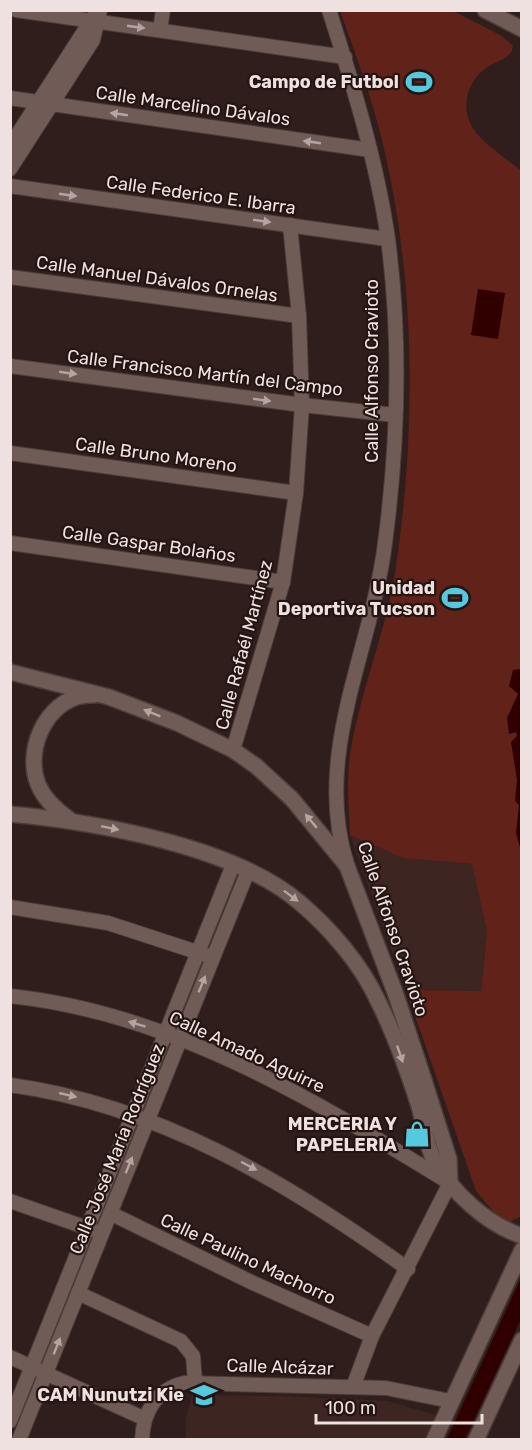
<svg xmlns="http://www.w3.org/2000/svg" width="532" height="1450" font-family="Rubik,sans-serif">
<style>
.built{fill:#3d2521}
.green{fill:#602219}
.water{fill:#300000}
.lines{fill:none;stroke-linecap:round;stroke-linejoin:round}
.minor-casing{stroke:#4a3c3a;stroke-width:16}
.tertiary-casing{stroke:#4a3c3a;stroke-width:18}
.minor{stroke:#705b57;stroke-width:14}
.tertiary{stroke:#705b57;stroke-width:15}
.oneway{fill:#b5a5a2}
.labels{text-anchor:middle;stroke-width:4.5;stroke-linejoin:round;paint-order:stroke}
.poi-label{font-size:18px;font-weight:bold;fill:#eee1df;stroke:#251512;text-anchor:end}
.street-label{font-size:18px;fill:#eee1df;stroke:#251512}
</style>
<rect width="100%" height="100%" fill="#2f1e1b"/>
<g class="built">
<path d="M350,835L403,858L472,864L487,932L481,992L406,990Z"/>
<path d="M192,1395L283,1396L388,1401L439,1416L430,1439L186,1440V1418Z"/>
</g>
<path class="green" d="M340,11H453L502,36L513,46C512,58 498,61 489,66C465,81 458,113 478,135C490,148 508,160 522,171V1216L509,1222L498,1217L476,1191L406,990L481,991L487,932L472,864L403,858L350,835C349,808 346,781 350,754C360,692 385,634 395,573C417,428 416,278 381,136C370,93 355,52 340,11Z"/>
<g class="water">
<path d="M478,289L505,293L498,339L471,335Z"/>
<path d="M521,669H522L521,851L516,833L519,805L515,801L517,780L511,742L517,736L516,732L509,734L507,718L518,694L509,686L513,670Z"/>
<path d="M521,1278V1319L465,1439H447Z"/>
</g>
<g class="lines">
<g class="minor-casing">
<g id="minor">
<path d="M16,10L345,57"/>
<path d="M329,10C353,85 377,162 388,239C401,339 398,444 385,543C372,649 312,755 347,864"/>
<path d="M160,30L163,10"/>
<path d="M10,98L370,150"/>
<path d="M10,146L94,16"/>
<path d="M10,169L93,40L100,10"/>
<path d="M10,186L387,239"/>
<path d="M10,277L299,316"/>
<path d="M10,366L302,405L395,415"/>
<path d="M10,453L296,493"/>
<path d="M10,543L283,582"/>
<path d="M233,750L283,582L296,493L302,405L299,316L290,225"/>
<path d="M10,907L108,923L206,955"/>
<path d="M10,996C173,1013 314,1100 450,1183L372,1336L353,1387"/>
<path d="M10,1085C159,1105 288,1183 408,1269"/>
<path d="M10,1201L93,1230"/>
<path d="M110,1213L253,1283L372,1336"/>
<path d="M78,1293L181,1341L193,1356L195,1382"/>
<path d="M10,1357L145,1419"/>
<path d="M10,1421L233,865"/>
<path d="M19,1440L248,871"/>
<path d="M142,1440C143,1412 156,1390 184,1383L386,1388L450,1401"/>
</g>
</g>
<g class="tertiary-casing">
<g id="tertiary">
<path d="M485,10L522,29"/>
<path d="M10,672L109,697L177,723L233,750L256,766L292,799L347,866L396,995L423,1077L449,1159L450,1183"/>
<path d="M10,814C95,822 233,846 299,902C330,928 361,964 378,1001C394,1033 407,1069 418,1103C424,1120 425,1143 434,1160C452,1192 486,1224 522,1236"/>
<path d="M69,819C55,809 44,799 38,784C23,746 51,692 94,695"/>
<path d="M434,1440L522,1250"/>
<path d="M476,1440L522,1340"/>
</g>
</g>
<use href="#minor" class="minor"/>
<use href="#tertiary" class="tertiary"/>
</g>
<defs><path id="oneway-solid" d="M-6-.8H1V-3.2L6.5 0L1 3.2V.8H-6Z" transform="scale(1.5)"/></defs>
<g class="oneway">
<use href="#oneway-solid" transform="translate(136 27) rotate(8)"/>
<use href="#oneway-solid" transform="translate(119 114) rotate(-172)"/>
<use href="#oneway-solid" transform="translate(312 142) rotate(-172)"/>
<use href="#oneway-solid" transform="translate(68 195) rotate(8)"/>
<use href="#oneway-solid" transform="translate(262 221) rotate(8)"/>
<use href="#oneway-solid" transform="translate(68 373) rotate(8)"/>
<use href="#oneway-solid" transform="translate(262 400) rotate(8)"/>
<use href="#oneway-solid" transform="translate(152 713) rotate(-158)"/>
<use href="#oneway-solid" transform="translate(311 821) rotate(-130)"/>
<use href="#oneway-solid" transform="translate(110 828) rotate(12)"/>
<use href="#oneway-solid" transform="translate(291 896) rotate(37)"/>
<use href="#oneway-solid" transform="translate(202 984) rotate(-68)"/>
<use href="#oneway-solid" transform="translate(137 1024) rotate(-163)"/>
<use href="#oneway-solid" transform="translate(400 1054) rotate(71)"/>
<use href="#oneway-solid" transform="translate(68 1095) rotate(13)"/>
<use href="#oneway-solid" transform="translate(129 1165) rotate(-68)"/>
<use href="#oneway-solid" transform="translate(249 1166) rotate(28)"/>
<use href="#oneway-solid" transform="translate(57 1346) rotate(-68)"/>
</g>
<defs>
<g id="stadium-bare" transform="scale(2.07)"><path d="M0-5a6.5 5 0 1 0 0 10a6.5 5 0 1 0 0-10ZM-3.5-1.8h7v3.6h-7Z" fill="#55cadf" stroke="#251512" stroke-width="2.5" paint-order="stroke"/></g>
<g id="shop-bare" transform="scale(2.07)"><path d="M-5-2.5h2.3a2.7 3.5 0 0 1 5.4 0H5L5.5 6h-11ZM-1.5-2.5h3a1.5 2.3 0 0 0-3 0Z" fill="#55cadf" stroke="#251512" stroke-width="2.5" paint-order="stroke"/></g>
<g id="school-bare" transform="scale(2.07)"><path d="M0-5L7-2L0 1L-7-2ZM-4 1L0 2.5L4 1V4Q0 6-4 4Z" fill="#55cadf" stroke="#251512" stroke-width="2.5" paint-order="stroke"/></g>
</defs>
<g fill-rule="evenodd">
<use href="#stadium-bare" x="419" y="82"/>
<use href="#stadium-bare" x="455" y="598"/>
<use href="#shop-bare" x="417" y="1134"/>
<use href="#school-bare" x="204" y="1395"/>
</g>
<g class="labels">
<g class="poi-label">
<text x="399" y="88">Campo de Futbol</text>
<text x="435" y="594">Unidad<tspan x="435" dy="21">Deportiva Tucson</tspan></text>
<text x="397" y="1130">MERCERIA Y<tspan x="397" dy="21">PAPELERIA</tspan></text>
<text x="184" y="1401">CAM Nunutzi Kie</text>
</g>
<g class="street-label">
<text transform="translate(193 106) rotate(8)" y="6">Calle Marcelino Dávalos</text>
<text transform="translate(201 195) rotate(8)" y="6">Calle Federico E. Ibarra</text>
<text transform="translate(157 279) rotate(8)" y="6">Calle Manuel Dávalos Ornelas</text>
<text transform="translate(372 371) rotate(-90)" y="6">Calle Alfonso Cravioto</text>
<text transform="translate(205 373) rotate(7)" y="6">Calle Francisco Martín del Campo</text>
<text transform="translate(156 455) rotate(8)" y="6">Calle Bruno Moreno</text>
<text transform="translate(149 544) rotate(8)" y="6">Calle Gaspar Bolaños</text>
<text transform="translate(244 645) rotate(-75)" y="6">Calle Rafaél Martínez</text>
<text transform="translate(393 929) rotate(71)" y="6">Calle Alfonso Cravioto</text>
<text transform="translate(247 1052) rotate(25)" y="6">Calle Amado Aguirre</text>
<text transform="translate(117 1149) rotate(-68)" y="6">Calle José María Rodríguez</text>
<text transform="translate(248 1259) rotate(25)" y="6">Calle Paulino Machorro</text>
<text transform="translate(280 1367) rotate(2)" y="6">Calle Alcázar</text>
</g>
</g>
<rect width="532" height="1450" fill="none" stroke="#eee1df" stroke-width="24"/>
<path d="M316 1414v9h166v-9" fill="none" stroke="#eee1df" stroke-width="3"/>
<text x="325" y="1414" font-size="18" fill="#eee1df" stroke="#251512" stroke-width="4.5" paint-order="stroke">100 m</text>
</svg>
